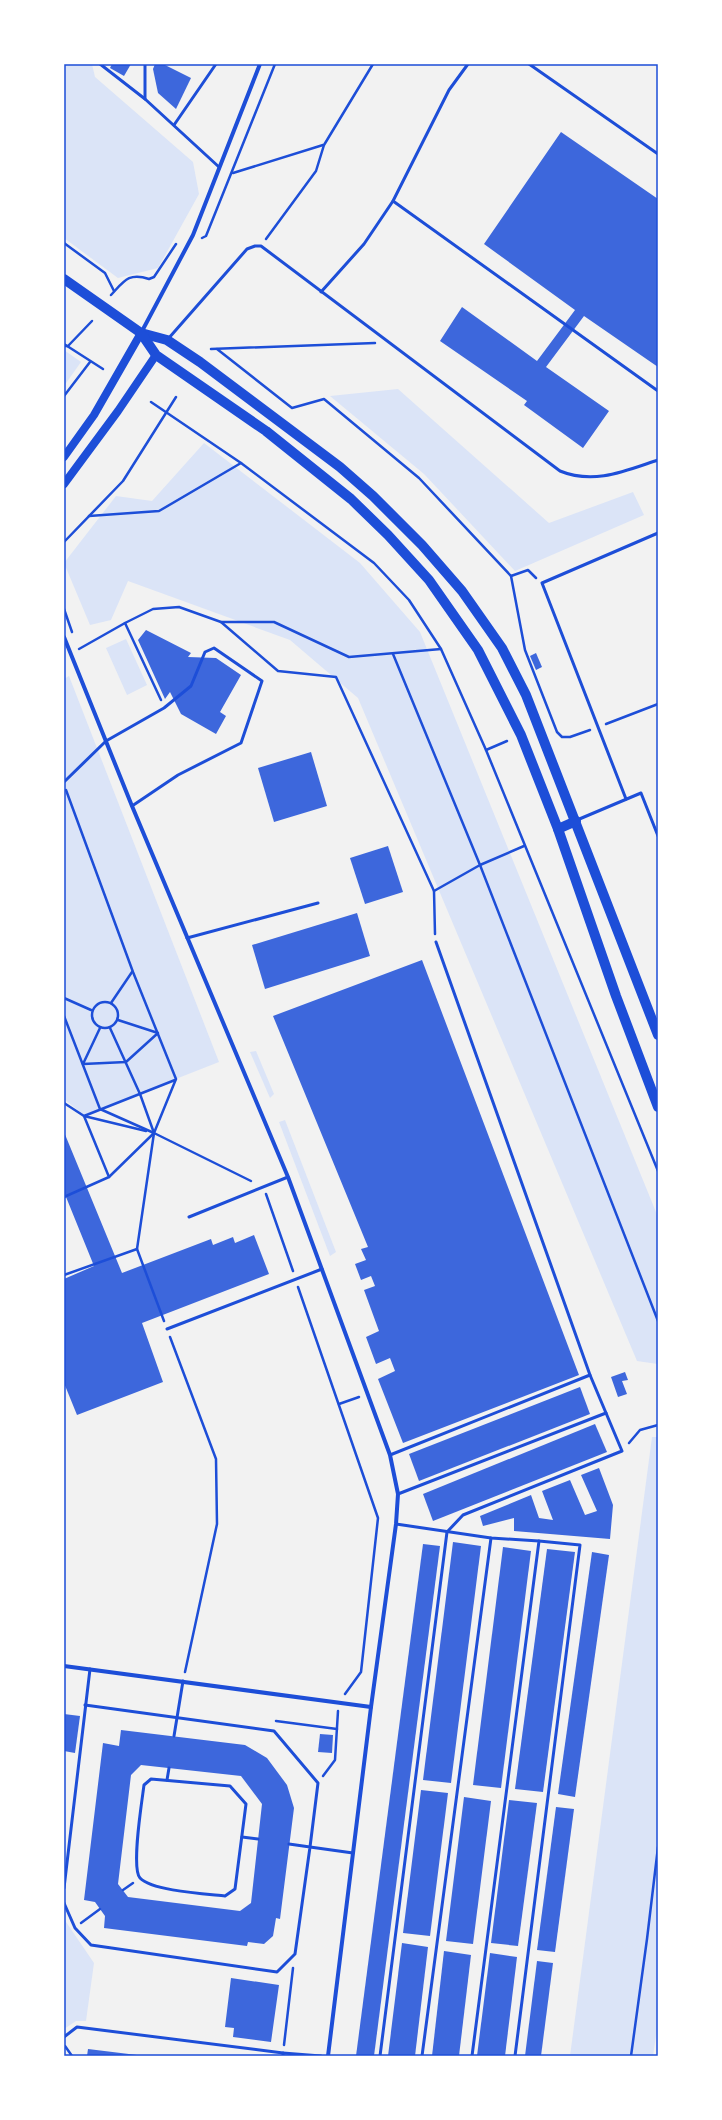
<svg xmlns="http://www.w3.org/2000/svg" width="722" height="2120" font-family="'Exo 2',sans-serif">
<style>
.green{fill:#dbe4f7}
.building{fill:#3d67dc;fill-rule:evenodd}
.lines{fill:none;stroke-linecap:round;stroke-linejoin:round}
.path{stroke:#1d4ed8;stroke-width:2.5}
.service{stroke:#1d4ed8;stroke-width:3}
.minor{stroke:#1d4ed8;stroke-width:4}
.secondary{stroke:#1d4ed8;stroke-width:8}
.primary{stroke:#1d4ed8;stroke-width:10}
.neatline{fill:none;stroke:#1d4ed8;stroke-width:1.5}
</style>
<rect width="100%" height="100%" fill="#f2f2f2"/>
<g class="green">
<path d="M64,64H92L95,77L193,162L199,194L158,268L118,278L64,238Z"/>
<path d="M64,350L81,362L64,386Z"/>
<path d="M398,389L549,523L633,492L644,515L515,571L424,474L330,396Z"/>
<path d="M204,443L360,563L420,632L658,1217V1364L637,1361L358,698L290,640L128,581L111,620L90,625L64,563L116,496L152,501Z"/>
<path d="M126,639L147,685L127,695L106,648Z"/>
<path d="M69,676L219,1062L84,1115L64,1099V679Z"/>
<path d="M256,1051L274,1094L270,1098L250,1052Z"/>
<path d="M285,1120L336,1252L330,1256L279,1122Z"/>
<path d="M652,1437H658V2023L653,2056H570Z"/>
<path d="M64,1919L94,1963L86,2021H76L64,2029Z"/>
</g>
<g class="building">
<path d="M112,64H131L124,76L110,68Z"/>
<path d="M155,64H163L191,78L176,109L158,93L153,69Z"/>
<path d="M561,132L658,199V367L584,316L546,367L609,411L583,448L524,405L527,401L440,341L462,307L537,361L575,310L484,244Z"/>
<path d="M146,630L191,653L188,657L216,658L241,675L220,712L226,716L216,734L181,714L170,692L165,699L138,640Z"/>
<path d="M536,653L542,667L536,670L530,656Z"/>
<path d="M311,752L327,806L274,822L258,768Z"/>
<path d="M388,846L403,892L365,904L350,858Z"/>
<path d="M357,913L370,956L265,989L252,945Z"/>
<path d="M422,960L579,1375L403,1443L378,1379L395,1371L390,1358L376,1364L366,1337L379,1331L364,1290L375,1286L371,1276L361,1280L355,1264L366,1260L361,1249L368,1247L273,1016Z"/>
<path d="M64,1132L122,1273L211,1239L213,1245L233,1237L235,1243L254,1235L269,1274L142,1323L163,1382L77,1415L64,1383V1279L94,1266L64,1192Z"/>
<path d="M625,1372L628,1380L622,1381L627,1394L618,1397L611,1377Z"/>
<path d="M580,1387L590,1414L419,1481L409,1454Z"/>
<path d="M595,1424L607,1452L433,1521L423,1494Z"/>
<path d="M599,1468L613,1505L610,1539L514,1531V1518L483,1526L480,1516L531,1495L539,1518L553,1520L542,1491L570,1480L585,1515L597,1511L581,1475Z"/>
<path d="M453,1542L481,1546L451,1783L423,1780Z"/>
<path d="M423,1544L440,1546L374,2056H356Z"/>
<path d="M503,1547L531,1551L501,1788L473,1785Z"/>
<path d="M547,1549L575,1552L543,1792L515,1789Z"/>
<path d="M592,1552L609,1555L575,1797L558,1794Z"/>
<path d="M64,1714L80,1716L75,1753L64,1751Z"/>
<path d="M121,1730L245,1745L267,1758L287,1785L294,1808L280,1919L276,1918L273,1936L264,1944L248,1942L247,1946L104,1928L105,1916L95,1902L84,1900L103,1743L119,1746ZM141,1765L241,1776L262,1804L251,1903L240,1911L128,1897L118,1884L131,1775Z"/>
<path d="M320,1734L333,1735L332,1753L318,1752Z"/>
<path d="M421,1790L448,1793L430,1936L403,1933Z"/>
<path d="M464,1797L491,1801L473,1944L446,1941Z"/>
<path d="M509,1800L537,1803L518,1946L491,1943Z"/>
<path d="M556,1807L574,1809L555,1952L537,1950Z"/>
<path d="M402,1943L428,1947L415,2056H388Z"/>
<path d="M444,1951L471,1955L459,2056H432Z"/>
<path d="M490,1953L517,1957L505,2056H477Z"/>
<path d="M537,1961L553,1963L541,2056H525Z"/>
<path d="M231,1978L279,1985L271,2042L233,2037L234,2028L225,2027Z"/>
<path d="M88,2049L137,2055V2056H87Z"/>
</g>
<g class="lines">
<g class="path">
<path d="M233,173L323,145"/>
<path d="M202,238L206,236L275,64"/>
<path d="M266,239L316,171L324,145L373,64"/>
<path d="M64,243L105,273L114,291"/>
<path d="M111,295C124,281 129,272 149,279L154,277L176,244"/>
<path d="M64,344L103,369"/>
<path d="M64,346H68L92,321"/>
<path d="M211,349L375,343"/>
<path d="M217,349L292,408L324,399L419,478L511,576L528,570L536,578"/>
<path d="M64,396L90,362"/>
<path d="M151,402L241,463L374,563L409,600L441,649L486,750L658,1171"/>
<path d="M89,516L159,511L241,463"/>
<path d="M64,542L123,481L176,397"/>
<path d="M511,576L525,650L557,732L562,737H570L590,730"/>
<path d="M64,609L72,632"/>
<path d="M221,622L278,671L336,677L434,891L435,934"/>
<path d="M125,623L153,609L179,607L221,622H274L349,657L441,649"/>
<path d="M79,649L125,623L161,700"/>
<path d="M393,654L480,865L658,1321"/>
<path d="M606,724L658,704"/>
<path d="M486,750L507,741"/>
<path d="M434,891L480,865L524,846"/>
<path d="M64,998L91,1010"/>
<circle cx="105" cy="1015" r="13"/>
<path d="M111,1003L132,972"/>
<path d="M64,1016L100,1109L154,1133L176,1079L133,972L66,790"/>
<path d="M100,1028L83,1064L126,1062L158,1033L118,1020"/>
<path d="M110,1028L140,1094L154,1133L251,1181"/>
<path d="M64,1103L84,1116L146,1131"/>
<path d="M109,1177L154,1133"/>
<path d="M266,1194L293,1271"/>
<path d="M64,1197L109,1177L84,1116L175,1080"/>
<path d="M137,1249L154,1133H153"/>
<path d="M64,1275L137,1249L164,1321"/>
<path d="M298,1287L378,1518L361,1672L345,1694"/>
<path d="M170,1337L216,1459L217,1524L185,1672"/>
<path d="M339,1404L359,1397"/>
<path d="M629,1443L640,1430L658,1425"/>
<path d="M276,1721L337,1729"/>
<path d="M323,1776L335,1760L338,1711"/>
<path d="M123,1890L133,1883"/>
<path d="M81,1923L100,1909"/>
<path d="M284,2045L293,1968"/>
<path d="M65,2046L72,2056"/>
<path d="M631,2056L647,1939L658,1847"/>
</g>
<g class="service">
<path d="M100,64L145,99"/>
<path d="M145,64V99L219,167"/>
<path d="M529,64L658,154"/>
<path d="M174,125L216,64"/>
<path d="M393,201L658,391"/>
<path d="M321,292L364,244L393,201L449,90L468,64"/>
<path d="M168,339L247,249L255,246H261L560,471C594,485 625,471 658,460"/>
<path d="M64,782L106,741L164,708L191,686L205,652L214,648L262,681L241,743L178,775L132,806"/>
<path d="M626,799L542,583L658,533"/>
<path d="M577,820L641,793L658,836"/>
<path d="M187,938L318,903"/>
<path d="M189,1217L288,1177"/>
<path d="M167,1329L322,1269"/>
<path d="M390,1455L590,1375"/>
<path d="M398,1494L606,1413"/>
<path d="M396,1524L491,1538L539,1541L472,2056"/>
<path d="M85,1705L274,1731L318,1783L310,1847L353,1853"/>
<path d="M174,1736L183,1681"/>
<path d="M151,1779L230,1786L246,1804L235,1889L225,1896C207,1894 152,1891 140,1878C131,1868 142,1801 144,1785Z"/>
<path d="M167,1780L169,1768"/>
<path d="M242,1837L258,1839"/>
<path d="M64,1888L90,1669"/>
<path d="M64,1903L75,1928L91,1945L277,1972L295,1954L310,1847L289,1844"/>
<path d="M64,2037L77,2027L283,2053"/>
<path d="M283,2056V2053L321,2056"/>
<path d="M380,2056L447,1532L463,1515L622,1451L590,1375L436,942"/>
<path d="M422,2056L491,1538"/>
<path d="M515,2056L580,1545L539,1541"/>
</g>
<g class="minor">
<path d="M141,333L193,235L260,64"/>
<path d="M64,637L132,806L288,1177L390,1455L398,1494L396,1524L371,1707L328,2056"/>
<path d="M64,1666L371,1707"/>
</g>
<g class="secondary">
<path d="M64,457L94,415L141,333"/>
<path d="M64,484L118,411L156,355"/>
</g>
<g class="primary">
<path d="M64,279L141,333L167,340L200,362L340,467L373,496L422,545L462,591L502,648L526,695L658,1035"/>
<path d="M141,333L156,355L266,431L351,499L388,535L429,580L478,650L521,735L558,829L616,996L658,1107"/>
<path d="M558,829L576,821"/>
</g>
</g>
<rect width="722" height="2120" fill="none" stroke="#ffffff" stroke-width="130"/>
<rect x="65" y="65" width="592" height="1990" class="neatline"/>
</svg>
